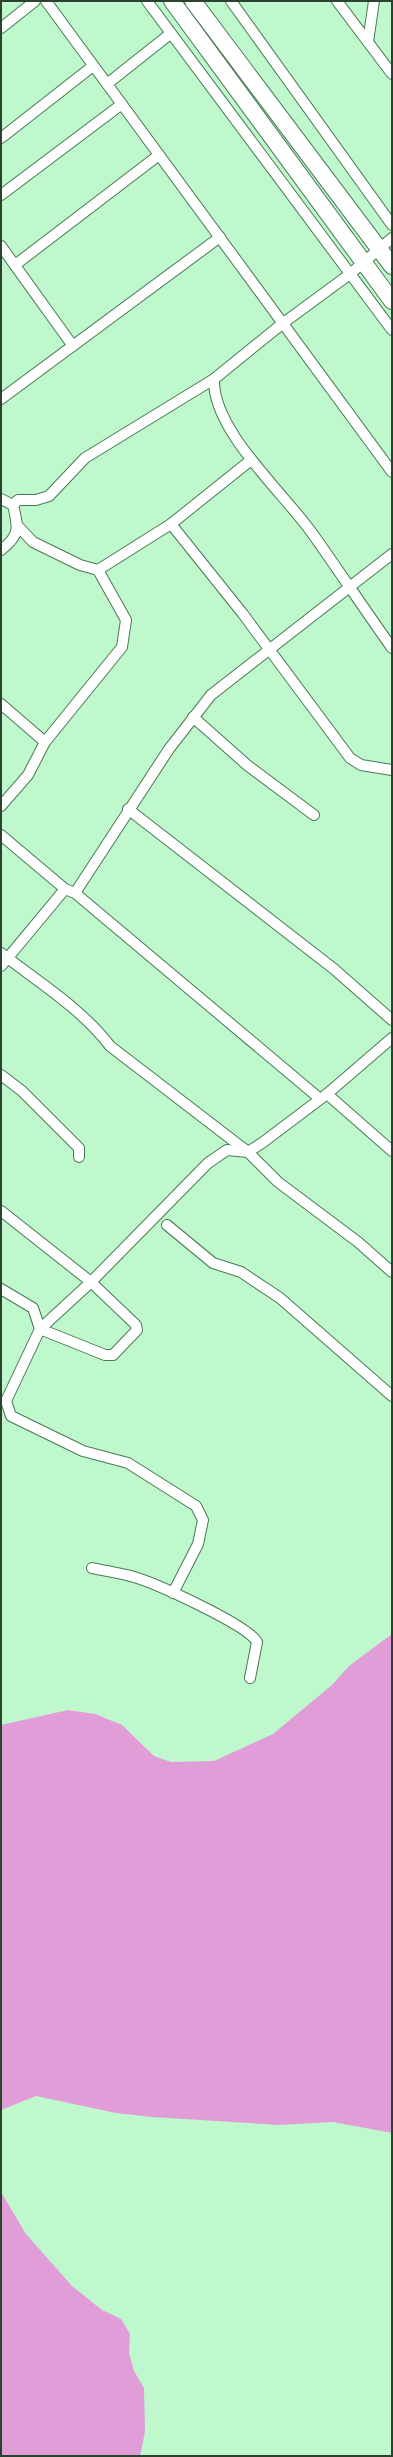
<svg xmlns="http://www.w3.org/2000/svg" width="393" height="2457" font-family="'Varela Round',sans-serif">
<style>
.green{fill:#e19dd8}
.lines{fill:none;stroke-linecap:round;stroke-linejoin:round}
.street-casing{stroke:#477a54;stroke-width:12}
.primary-casing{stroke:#477a54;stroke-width:18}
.street{stroke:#fff;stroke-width:10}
.primary{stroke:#fff;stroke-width:16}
</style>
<rect width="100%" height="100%" fill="#c0f8cd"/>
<g class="green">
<path d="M392,1634V2133L333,2122L279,2125L152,2117L116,2113L36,2096L1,2110V1725L68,1710L95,1714L122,1725L154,1756L171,1762L214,1761L273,1734L332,1685L349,1666Z"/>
<path d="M1,2192L26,2234L72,2286L102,2310L121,2319L130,2334L129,2353L134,2371L144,2388L145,2432L140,2456H1Z"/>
</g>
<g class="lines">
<g class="street-casing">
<g id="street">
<path d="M46,1L392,472"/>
<path d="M147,1L392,330"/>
<path d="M231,1L392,225"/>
<path d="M337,1L392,74"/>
<path d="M1,28L35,1"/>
<path d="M368,42L374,1"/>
<path d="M107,84L170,34"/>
<path d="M1,138L93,66"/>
<path d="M1,195L122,104"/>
<path d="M1,246L73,346"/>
<path d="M15,265L159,155"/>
<path d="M214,379C212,430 283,492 312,533C339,571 365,610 392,648"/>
<path d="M1,399L220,237"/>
<path d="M1,499L13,505"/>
<path d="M13,505L18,500H36L49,496L85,458L214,379L282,324L350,274L392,238"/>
<path d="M171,524L243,614L350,758L361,765L392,770"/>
<path d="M17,525L33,542L80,565L98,570"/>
<path d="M1,550C21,535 18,527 13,505"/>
<path d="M1,704L45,742"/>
<path d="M193,717L247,765L314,815"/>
<path d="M1,806L28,775L45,742L122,647L126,620L98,570L171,524L251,460"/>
<path d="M128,809L334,969L392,1020"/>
<path d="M1,835L65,889"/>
<path d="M75,893L319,1098"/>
<path d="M1,953C38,982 81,1008 110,1046L248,1152L278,1182L358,1242L392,1272"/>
<path d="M1,966L65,889L75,893L169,749L211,695L392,554"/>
<path d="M1,1075L22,1091L79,1148V1157"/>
<path d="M327,1094L392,1151"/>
<path d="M1,1211L91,1282L136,1325L137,1330L113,1355H105L40,1329L33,1308L1,1289"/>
<path d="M167,1225L213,1263L241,1272L280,1298L392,1396"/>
<path d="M92,1568C105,1571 120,1573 134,1577C155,1583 248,1625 257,1642L250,1678"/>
<path d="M173,1593L198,1544L203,1520L196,1506L128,1463L83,1451L11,1416L6,1401L40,1329L91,1282L208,1163L227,1150L248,1152L262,1143L327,1094L392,1038"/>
</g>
</g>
<g class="primary-casing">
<g id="primary">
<path d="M172,1L392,301"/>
<path d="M193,1L392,266"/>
</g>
</g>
<use href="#street" class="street"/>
<use href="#primary" class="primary"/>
</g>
<rect width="393" height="2457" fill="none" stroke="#2c4231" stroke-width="4"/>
</svg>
